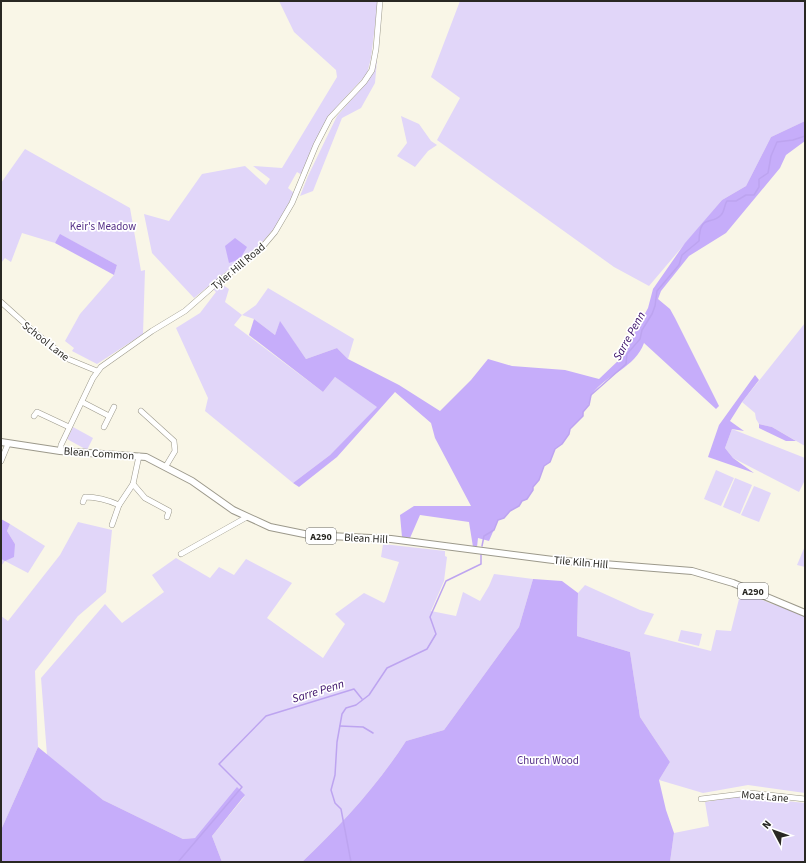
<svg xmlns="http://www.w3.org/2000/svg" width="806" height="863" font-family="'Source Sans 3',sans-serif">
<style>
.green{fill:#e1d6f9}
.forest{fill:#c6adfa}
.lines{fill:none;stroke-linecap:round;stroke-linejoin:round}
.stream{stroke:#bda4f0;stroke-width:1.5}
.minor-casing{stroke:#9c998b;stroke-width:6}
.major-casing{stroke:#9c998b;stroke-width:8}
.minor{stroke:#fff;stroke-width:5}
.major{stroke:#fff;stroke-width:6}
.labels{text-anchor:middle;stroke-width:3.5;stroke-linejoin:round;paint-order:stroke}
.shield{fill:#fff;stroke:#696865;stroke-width:1}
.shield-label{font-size:10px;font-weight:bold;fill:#292823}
.park-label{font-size:11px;fill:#542f87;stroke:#fff}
.street-label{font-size:11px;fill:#292823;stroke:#fff}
.water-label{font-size:12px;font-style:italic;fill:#390d67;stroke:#fff}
</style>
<rect width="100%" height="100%" fill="#f9f6e7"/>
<g class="green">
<path d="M279,1H378L371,58L367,74L340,103L323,126L302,175L297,172L288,188L294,193L278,224L251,255L232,267L194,298L152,253L144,214L169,221L202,174L245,166L266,185L270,179L253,166L282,168L337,77L336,70L294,32Z"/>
<path d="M460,1H805V121L771,137L746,186L722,200L649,286L614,267L437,140L460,98L431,77Z"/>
<path d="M377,60L375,83L361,108L342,118L313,191L300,196L308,176L337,116L366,83Z"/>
<path d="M401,116L419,124L431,141L437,145L428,151L415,167L397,156L407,143Z"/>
<path d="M25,149L130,208L141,271L145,270L143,334L97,364L72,351L74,348L65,341L80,314L114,275L117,265L61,235L55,243L22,233L11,262L5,258L1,263V183Z"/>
<path d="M220,283L229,289L225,302L242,315L256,305L268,288L354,339L348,359L337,348L306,359L280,322L275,335L254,319L242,315L234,325L323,392L335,377L378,407L330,455L293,483L205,411L208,398L176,328L200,313L216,292L213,289Z"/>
<path d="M805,323V446L772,427L759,424L756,419L755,413L742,402Z"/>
<path d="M73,427L93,438L87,450L67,439Z"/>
<path d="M732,429L805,458V480L799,492L733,458L725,448Z"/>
<path d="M716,470L734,478L721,506L704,499Z"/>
<path d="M735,478L752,485L740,514L723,507Z"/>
<path d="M754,486L771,493L759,522L741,515Z"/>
<path d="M78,522L112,530L106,592L78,616L35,671L38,747L1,830V616L8,621L60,555Z"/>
<path d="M10,524L45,546L28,573L5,561L1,566V559L5,560L15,544L7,531Z"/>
<path d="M383,544L445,551V556L447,557L444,581L431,611L456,616L463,592L480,601L489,586L494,574L533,579L519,627L444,730L406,741C377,786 341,825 302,862H222L212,836L245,796L195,838L183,839L103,800L47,755L41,678L105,604L122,623L164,592L152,575L176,558L210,578L219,567L234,575L246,559L292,583L267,618L323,658L345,624L335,614L364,593L384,603L386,600L399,562L381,557Z"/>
<path d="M805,546V567L797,565Z"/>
<path d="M585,585L640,610L654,614L644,634L711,651L716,630L731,631L741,591L772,604L805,614V793L748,785L703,793L659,780L670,762L640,717L630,652L577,636L578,593Z"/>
<path d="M681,630L702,634L699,646L678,641Z"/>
<path d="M741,796L805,803V862H670L674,833L709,826L705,802Z"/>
</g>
<g class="forest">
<path d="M805,121V141L786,155L780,168L726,233L689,256L661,291L658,299L670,309L675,318L719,406L716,409L644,343C635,368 607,374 592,394C590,398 590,402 588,406C585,410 583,411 583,416L570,429L569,434L562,444L555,449L550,462L544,466L539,480L533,487V490L527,499L522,501L519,506L510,511L504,518L498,520L489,541L478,538L477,547H473L469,522L420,515L410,538L402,537L400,515L414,506H471L435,438L431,423L395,392L337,457L299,487L293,483L330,455L377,407L335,377L323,392L249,335L254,319L275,335L280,321L306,359L337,348L348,359L399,385L440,411L471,380L488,359L512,366L565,370L599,379L621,358L648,308L653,289L685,243L722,200L746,186L771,137Z"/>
<path d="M60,234L117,265L114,275L55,243Z"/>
<path d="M235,238L247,247L240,259L229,263L225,246Z"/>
<path d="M755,375L759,380L742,402L730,421L744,431L732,429L725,448L733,458L754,473L708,457L719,425Z"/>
<path d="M759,424L772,427L796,441H786L759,428Z"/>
<path d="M1,519L10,524L7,531L15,544L14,557L5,561L1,559Z"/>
<path d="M533,579L562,581L578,593L577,636L630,652L640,717L670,762L659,780L666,810L674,833L670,862H302C341,825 377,786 406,741L444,730L519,627Z"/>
<path d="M38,747L103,800L183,839L195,838L237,787L245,795L212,836L222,862H1V830Z"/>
</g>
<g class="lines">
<g class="stream">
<path d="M482,546L484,536L494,530L498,520L504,518L510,511L519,506L522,501L527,499L533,490V487L539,480L544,466L550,462L555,449L562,444L569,434L570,429L583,416V412L589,405L591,395L626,364L627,354L640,339L642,330L652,314L655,306L657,291L679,265L682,255L699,241C700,213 711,226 721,215C725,211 724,205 727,201H736L746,195H754L759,187V179L768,173L771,156L777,142L793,140L805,136"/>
<path d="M340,726L363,727L373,733"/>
<path d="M178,862L242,787L219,764L266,716L354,689L362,699"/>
<path d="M351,862L341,809L335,803L331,790L335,775L337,742L342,714L346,708L356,705L369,695L387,668L427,649L436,634L430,617L446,581L481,564V555"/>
</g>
<g class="minor-casing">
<g id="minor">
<path d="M1,302L32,330L68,359L97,371"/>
<path d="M82,402L109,416"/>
<path d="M141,411L174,441L175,451L166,466"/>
<path d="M34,416L37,412L69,427"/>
<path d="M104,427L114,407"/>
<path d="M60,451L61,445L93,378L101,367L152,331L185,311L218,282L258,252L275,232L292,203L316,145L330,118L364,82L372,70L376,49L380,1"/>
<path d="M1,461L8,444"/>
<path d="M133,484L145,498L169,511L167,517"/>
<path d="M83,502L85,497C98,497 108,500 119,505"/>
<path d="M112,525L119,505L133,484L139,456"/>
<path d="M181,554L247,517"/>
<path d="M701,799L750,793L805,799"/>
</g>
</g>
<g class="major-casing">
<path id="major" d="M1,442L60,451L146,457L192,481L233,510L270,527L309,535L391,539L553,560L692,571L733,583L805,613"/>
</g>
<use href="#minor" class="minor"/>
<use href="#major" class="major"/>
</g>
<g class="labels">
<g class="shield">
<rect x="306" y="528" width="30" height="16" rx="3"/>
<rect x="738" y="583" width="30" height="16" rx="3"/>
</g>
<g class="shield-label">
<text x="321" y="540">A290</text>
<text x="753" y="595">A290</text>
</g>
<g class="park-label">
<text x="103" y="230">Keir's Meadow</text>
<text x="548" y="764">Church Wood</text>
</g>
<g class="street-label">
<text transform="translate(238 266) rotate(-40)" y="4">Tyler Hill Road</text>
<text transform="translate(46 341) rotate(38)" y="4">School Lane</text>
<text transform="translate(99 453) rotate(4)" y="4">Blean Common</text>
<text transform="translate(366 538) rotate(3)" y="4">Blean Hill</text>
<text transform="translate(581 562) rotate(5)" y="4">Tile Kiln Hill</text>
<text transform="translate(765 796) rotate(5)" y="4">Moat Lane</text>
</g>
<g class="water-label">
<text transform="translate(629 336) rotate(-61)" y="4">Sarre Penn</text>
<text transform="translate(318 691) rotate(-17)" y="4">Sarre Penn</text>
</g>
</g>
<rect width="806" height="863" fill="none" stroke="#292823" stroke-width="4"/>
<g transform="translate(774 831) rotate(311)" stroke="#ffffff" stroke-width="3" paint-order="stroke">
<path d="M0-3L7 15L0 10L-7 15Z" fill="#292823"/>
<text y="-6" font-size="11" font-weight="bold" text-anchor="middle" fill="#292823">N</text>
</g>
</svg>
